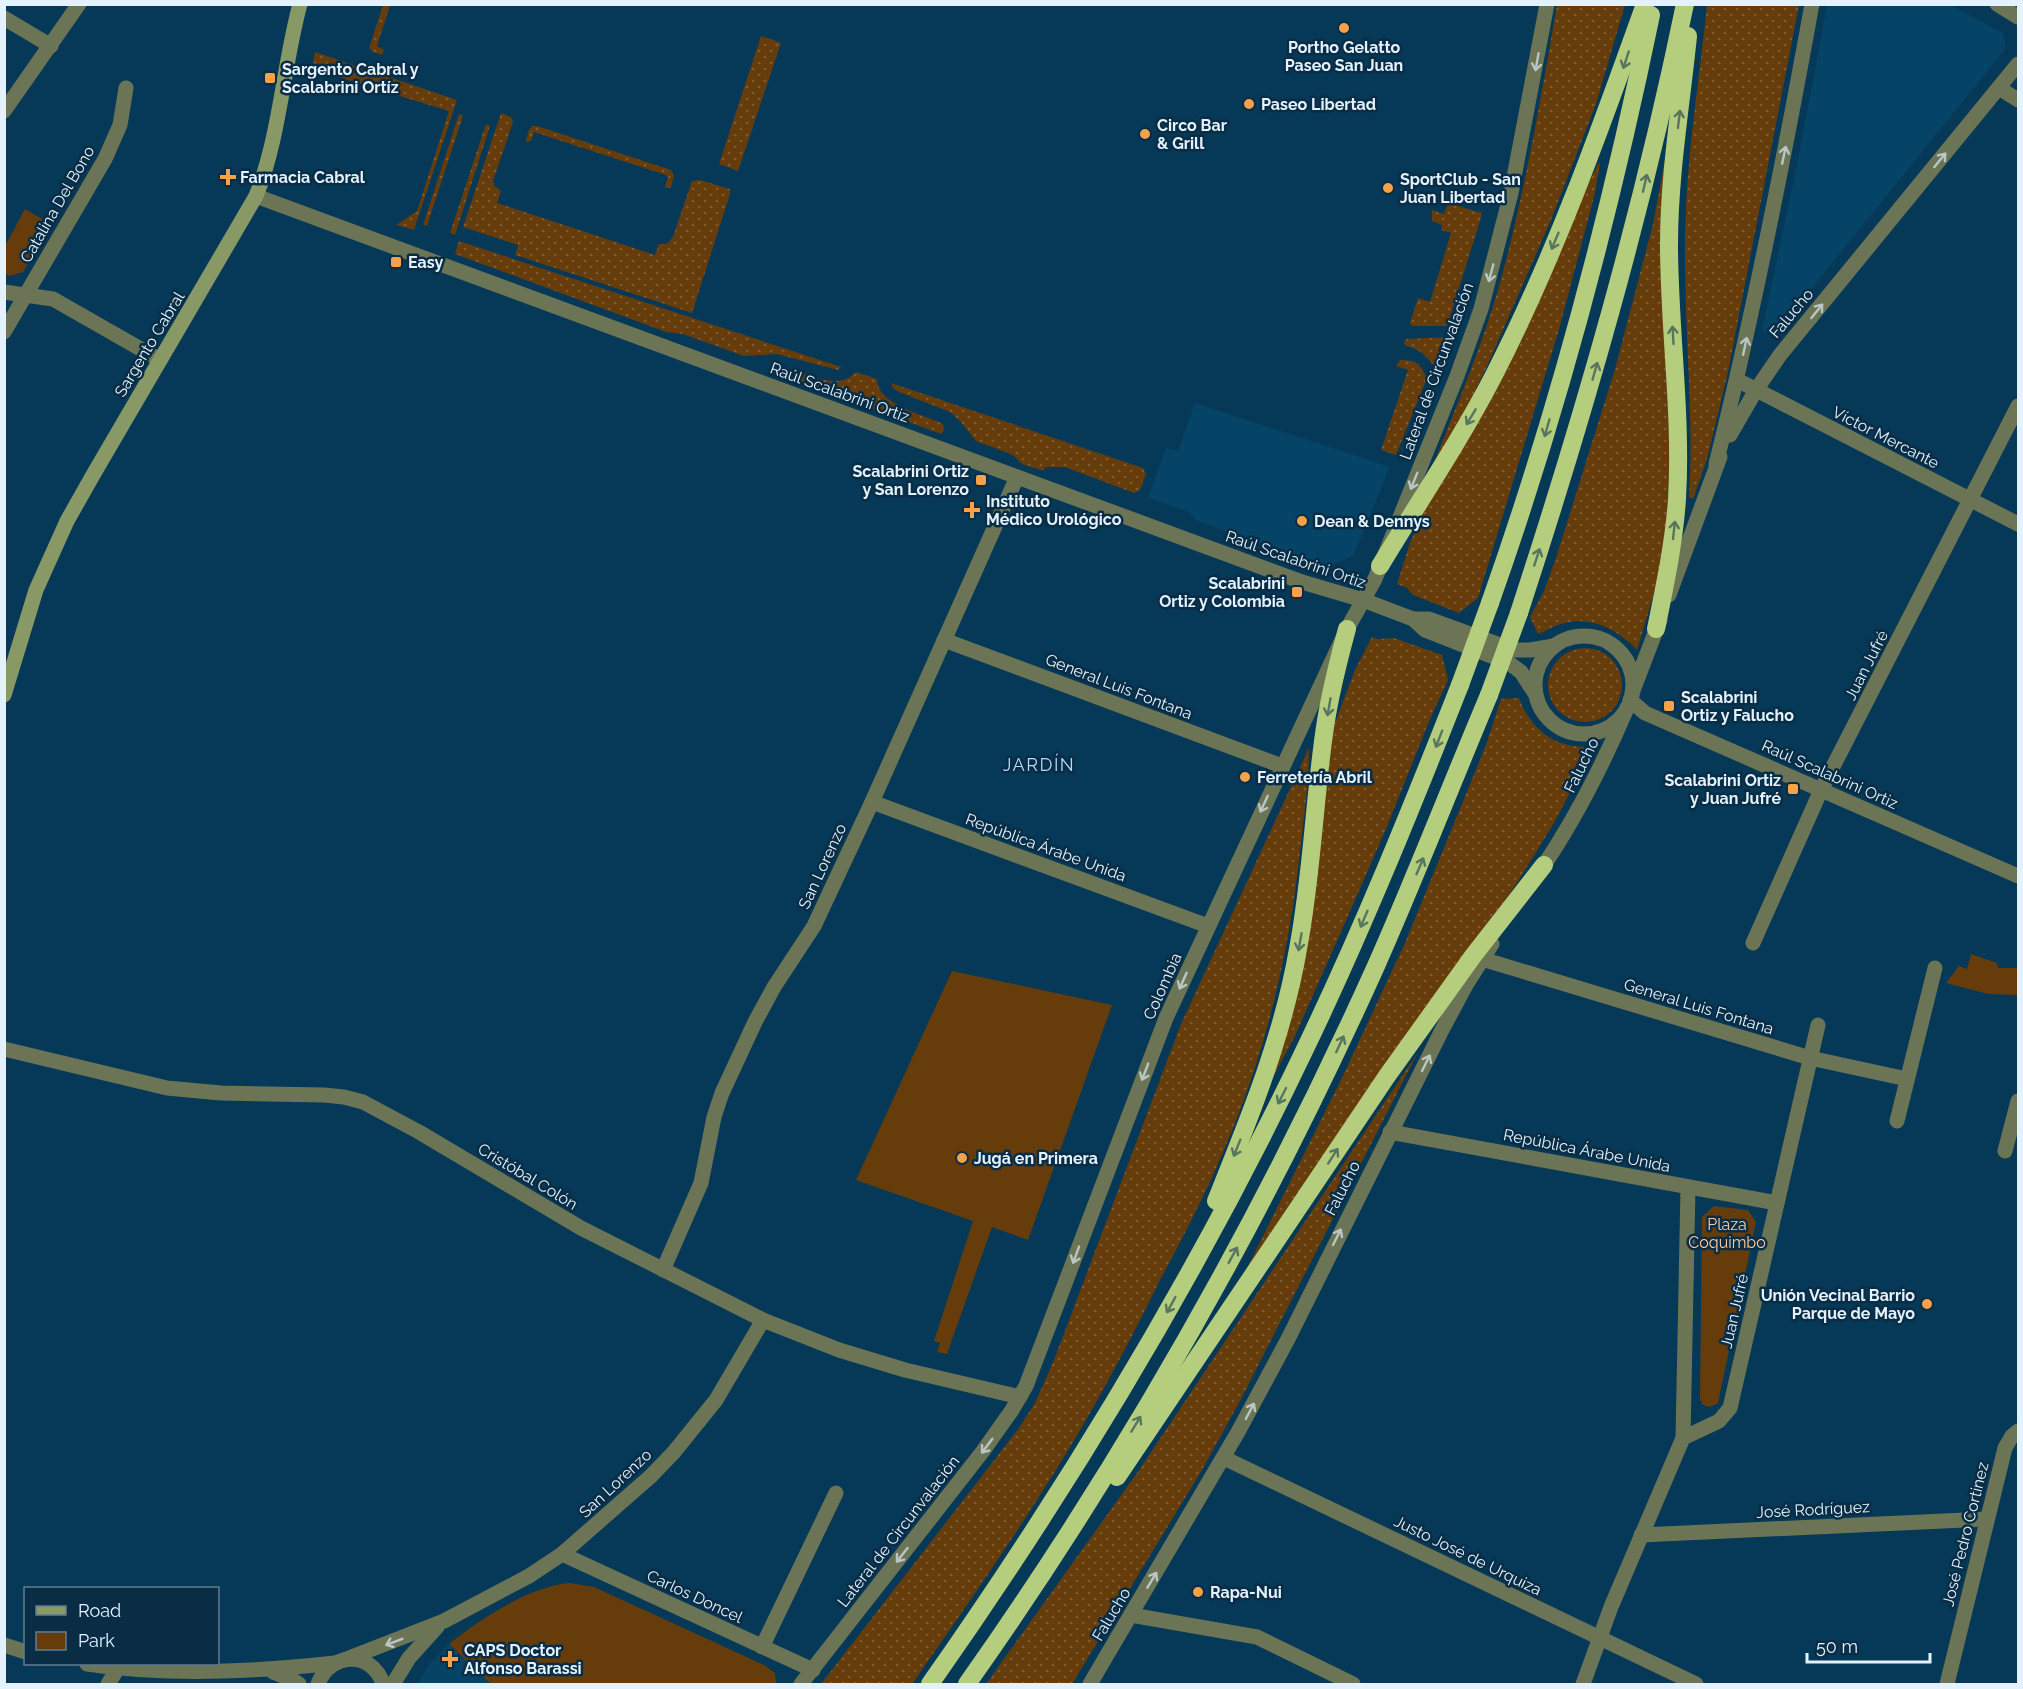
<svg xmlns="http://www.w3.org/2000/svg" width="2023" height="1689" font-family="Raleway,sans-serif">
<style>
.built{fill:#064467}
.grass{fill:url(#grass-dots)}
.park{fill:#663c0b}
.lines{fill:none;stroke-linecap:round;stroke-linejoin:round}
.minor{stroke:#6b7555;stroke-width:15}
.tertiary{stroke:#6b7555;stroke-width:15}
.secondary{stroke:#899966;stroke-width:15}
.motorway{stroke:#b5ce7d;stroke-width:18}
.motorway-bridge{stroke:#b5ce7d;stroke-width:18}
.oneway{stroke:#57755f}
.oneway2{stroke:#b9c6c3}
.poi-dot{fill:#f7a149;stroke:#0a2d46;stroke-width:2}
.labels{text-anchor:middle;stroke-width:5;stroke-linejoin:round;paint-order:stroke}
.poi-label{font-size:16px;font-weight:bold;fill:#e3f2fe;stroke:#0a2d46;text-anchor:start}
.street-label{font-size:16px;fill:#e3f2fe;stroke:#0a2d46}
.park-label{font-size:16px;fill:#feca9c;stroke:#0a2d46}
.neighbourhood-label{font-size:18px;letter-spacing:1.5px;fill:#b4dbfa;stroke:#0a2d46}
</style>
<defs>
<pattern id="grass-dots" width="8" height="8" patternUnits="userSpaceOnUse" patternTransform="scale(1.5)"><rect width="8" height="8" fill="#663c0b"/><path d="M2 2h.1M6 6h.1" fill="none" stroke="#7c5930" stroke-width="1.8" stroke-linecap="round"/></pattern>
</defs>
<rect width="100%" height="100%" fill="#063857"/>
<g class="built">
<path d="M1827,5H1950L2003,33L2006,48L1773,336L1762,331L1800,150Z"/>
<path d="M1195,403L1390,467L1353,556L1328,566L1197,521L1189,512L1148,498L1166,448L1178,451Z"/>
<path d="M449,1644L491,1684H417L429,1665Z"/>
</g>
<g class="grass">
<path d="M383,5H390L377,46L384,50L382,55L373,52L369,48Z"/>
<path d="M1557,5H1625L1596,104L1551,220L1488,364L1465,412L1434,463C1457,404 1483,344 1500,283C1525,191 1541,98 1557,5Z"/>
<path d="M1707,5H1799L1728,372L1707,459L1693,499L1689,497C1694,417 1685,340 1685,260C1684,172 1698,91 1707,5Z"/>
<path d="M761,36L781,43L738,171L719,164Z"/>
<path d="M315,52L457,100L414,230L396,225L417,211L449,111L312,69Z"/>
<path d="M501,113L511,117L513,122L493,181L495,186L501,191L497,203L655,255L659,244H667L673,237L692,181L700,180L730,189V194L692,313L515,255L518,245L463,227Z"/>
<path d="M459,114L463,116L427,226L423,225Z"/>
<path d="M486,124L490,126L455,235L450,233Z"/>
<path d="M532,126H537L671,170L674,175L671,188H666L665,186L668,177L666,175L534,132L531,141L527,142L526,140L529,130Z"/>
<path d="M1666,154L1672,421L1666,539L1657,583L1637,650C1618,630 1593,616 1564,623C1555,625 1546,631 1538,634L1530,617L1544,591L1556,558L1615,369L1653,224Z"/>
<path d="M1600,163L1595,193L1560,326L1478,598L1459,613L1413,595L1407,588L1397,584L1410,543L1426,505L1598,164Z"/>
<path d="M1448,203L1482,213L1480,221L1447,326H1412L1410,323L1418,298L1430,302L1451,233L1441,230L1442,225L1432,221V210L1444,214Z"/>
<path d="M459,241L841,367L838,370L777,354L744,356L683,334L666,332L455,254Z"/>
<path d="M1449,337L1452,339L1454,344L1442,374C1429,363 1426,350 1406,346L1404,343L1406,339Z"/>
<path d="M1400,360C1418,360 1419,363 1427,378L1396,455L1381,450L1408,370L1396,366Z"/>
<path d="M777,367C802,369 835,394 856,372L877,379C877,405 923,414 943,424L944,430L941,434L777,373Z"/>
<path d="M891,383L1143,468L1146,474L1140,490L1134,493L1065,467H1045L1044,471L1022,464L1013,455L976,441L960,421L950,412L899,392L893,388Z"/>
<path d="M1372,637L1378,639L1394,638L1442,655L1448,680L1430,719L1386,829L1348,916L1295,1036L1271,1081L1333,728L1355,670Z"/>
<circle cx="1585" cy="685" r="37"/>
<path d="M1519,698C1526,718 1543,739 1565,744C1574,747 1584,747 1594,747L1554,823L1515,886L1246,1270L1341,1080L1405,943L1464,799L1486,745L1501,699Z"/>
<path d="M1309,748C1309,782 1304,817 1300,851C1289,957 1264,1059 1221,1157C1203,1199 1181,1241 1159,1282C1136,1329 1112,1375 1086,1420C1033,1511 972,1598 912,1684H821L1019,1428L1035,1403L1054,1360L1181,1024Z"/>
<path d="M1418,1052L1240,1401L1202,1470L1072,1684H986L1137,1473Z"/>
</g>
<g class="park">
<path d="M25,209L50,224L23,272L9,276L5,273V246Z"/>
<path d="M1971,954L1997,963L1998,968H2018V995L1988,994L1946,983L1959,966L1967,969Z"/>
<path d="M952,971L1112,1005L1028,1240L992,1227L947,1354L937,1352L940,1343L934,1341L973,1221L856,1180Z"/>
<path d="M1714,1206L1748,1210L1756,1222L1718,1403L1710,1407L1703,1405L1700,1399L1702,1217Z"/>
<path d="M570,1583L594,1587L764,1665L775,1673L776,1684H491L449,1644C480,1619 530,1586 570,1583Z"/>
</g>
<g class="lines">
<g class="minor">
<path d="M1997,4L2018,17"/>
<path d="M4,18L51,46"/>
<path d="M1999,88L2018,100"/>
<path d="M4,111L79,4"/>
<path d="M4,292L53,299L160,360"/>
<path d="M4,332L105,159L120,125L126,88"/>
<path d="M1737,380L2018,524"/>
<path d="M1756,390L1780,355L2018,64"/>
<path d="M944,640L1282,766"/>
<path d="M1630,700L1645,713L2018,876"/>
<path d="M872,802L1208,926"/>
<path d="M1753,943L1821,790L2018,406"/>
<path d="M1482,959L1810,1058L1907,1079"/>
<path d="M4,1049L167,1088L221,1093L324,1095L344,1097L363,1102L419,1132L581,1228L763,1320L839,1350L905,1370L1020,1397"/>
<path d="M1897,1121L1935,968"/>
<path d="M1390,1132L1777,1203"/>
<path d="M2005,1151L2018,1101"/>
<path d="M663,1270L701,1183L714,1117L722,1093L755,1022L774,987L814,926L872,802L1017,477"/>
<path d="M1683,1438L1719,1421L1730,1408L1818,1025"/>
<path d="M1224,1458L1696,1684"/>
<path d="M1641,1535L1986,1519"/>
<path d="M562,1554L813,1670"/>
<path d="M1131,1615L1257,1637L1353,1684"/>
<path d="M4,1645L26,1652"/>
<path d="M762,1647L836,1493"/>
<path d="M344,1660L444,1621L529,1576L562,1554L651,1476L674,1452L716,1400L763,1320"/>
<path d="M87,1664C169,1676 252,1672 335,1663"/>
<path d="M273,1672L293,1680L299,1684"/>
<path d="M108,1684L118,1668"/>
<path d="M318,1684C330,1652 372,1650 383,1684"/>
<path d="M393,1684L409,1658L437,1627"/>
<path d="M1583,1684L1611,1607L1683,1438L1688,1187"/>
<path d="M1947,1684L2005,1448L2012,1436L2018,1431"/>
</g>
<g class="tertiary">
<path d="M256,196L1302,582L1363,600L1413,619L1425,630L1509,663L1521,672L1536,695"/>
<path d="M1730,435L1756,390"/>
<path d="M1716,464C1754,312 1784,159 1812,4"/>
<path d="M1669,595L1720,457"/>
<path d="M1413,619H1429L1514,650H1530L1554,646"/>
<circle cx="1584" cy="685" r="49"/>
<path d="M1632,693L1660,620"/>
<path d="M1538,874C1574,822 1602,767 1627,708"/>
<path d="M801,1684L983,1451L1012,1410L1026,1386L1166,1018L1347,629L1375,579L1457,376L1481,309L1511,193L1547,4"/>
<path d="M1090,1684L1238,1432L1288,1339L1442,1030L1466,985L1492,944"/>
</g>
<path class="secondary" d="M4,695L36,590L67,521L93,475L256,196C280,136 283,67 300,4"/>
<g class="motorway">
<path d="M1380,566C1418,503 1460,441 1494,375C1555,256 1600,130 1645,4"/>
<path d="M1490,603C1558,411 1610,214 1651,15"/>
<path d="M1519,613C1585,411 1642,213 1685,4"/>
<path d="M1656,629C1665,585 1674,543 1677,499C1682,414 1669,329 1669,244C1669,175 1681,105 1688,36"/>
<path d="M1216,1201C1249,1119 1283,1037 1298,949C1312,876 1314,801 1325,727C1330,694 1338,662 1347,629"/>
<path d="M1117,1477L1387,1076L1473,956L1544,865"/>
<path d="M930,1684C1072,1482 1200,1270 1306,1047C1363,928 1412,807 1460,685"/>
<path d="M967,1684C1126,1459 1263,1217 1376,966C1416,876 1451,785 1489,695"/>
</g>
<g class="motorway-bridge">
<path d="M1460,685L1490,603"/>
<path d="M1489,695L1519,613"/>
</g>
</g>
<defs><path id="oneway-shaft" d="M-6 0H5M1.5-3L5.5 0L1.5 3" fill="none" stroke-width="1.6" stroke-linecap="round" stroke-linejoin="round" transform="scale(1.5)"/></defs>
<g class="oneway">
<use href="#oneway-shaft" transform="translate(1626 60) rotate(108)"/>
<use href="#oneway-shaft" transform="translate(1679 119) rotate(-83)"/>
<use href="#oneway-shaft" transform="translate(1645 183) rotate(-77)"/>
<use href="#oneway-shaft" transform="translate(1555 241) rotate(113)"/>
<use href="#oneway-shaft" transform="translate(1673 335) rotate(-93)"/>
<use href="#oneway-shaft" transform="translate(1595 371) rotate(-74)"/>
<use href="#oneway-shaft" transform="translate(1471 417) rotate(121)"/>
<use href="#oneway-shaft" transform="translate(1547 428) rotate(106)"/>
<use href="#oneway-shaft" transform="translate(1674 530) rotate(-84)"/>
<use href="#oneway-shaft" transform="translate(1537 557) rotate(-72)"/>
<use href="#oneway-shaft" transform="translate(1329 707) rotate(100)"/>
<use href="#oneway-shaft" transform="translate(1439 739) rotate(111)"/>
<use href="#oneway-shaft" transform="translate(1420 866) rotate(-67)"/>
<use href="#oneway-shaft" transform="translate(1364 919) rotate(113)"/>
<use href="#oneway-shaft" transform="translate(1300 942) rotate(100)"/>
<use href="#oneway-shaft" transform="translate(1340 1044) rotate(-65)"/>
<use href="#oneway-shaft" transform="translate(1282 1096) rotate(117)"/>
<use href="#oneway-shaft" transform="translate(1237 1148) rotate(112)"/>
<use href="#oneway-shaft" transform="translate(1333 1156) rotate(-57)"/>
<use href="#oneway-shaft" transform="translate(1233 1255) rotate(-61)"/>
<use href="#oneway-shaft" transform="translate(1171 1305) rotate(119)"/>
<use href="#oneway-shaft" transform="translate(1136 1424) rotate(-59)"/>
</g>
<g class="oneway2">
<use href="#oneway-shaft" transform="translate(1537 62) rotate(100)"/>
<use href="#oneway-shaft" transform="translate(1784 155) rotate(-78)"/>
<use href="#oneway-shaft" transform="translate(1940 160) rotate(-51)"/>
<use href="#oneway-shaft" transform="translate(1491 273) rotate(105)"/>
<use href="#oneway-shaft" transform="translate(1817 311) rotate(-51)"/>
<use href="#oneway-shaft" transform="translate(1745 346) rotate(-78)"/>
<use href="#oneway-shaft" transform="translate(1414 481) rotate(112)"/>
<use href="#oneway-shaft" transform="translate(1264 804) rotate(115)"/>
<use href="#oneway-shaft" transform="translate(1183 981) rotate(114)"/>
<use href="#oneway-shaft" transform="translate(1426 1063) rotate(-64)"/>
<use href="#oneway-shaft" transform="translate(1145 1072) rotate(111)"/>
<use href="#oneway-shaft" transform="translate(1337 1237) rotate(-64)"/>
<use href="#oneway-shaft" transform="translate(1076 1255) rotate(110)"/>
<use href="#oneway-shaft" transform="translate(1250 1411) rotate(-62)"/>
<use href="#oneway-shaft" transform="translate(987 1446) rotate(127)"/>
<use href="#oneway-shaft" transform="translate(902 1555) rotate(128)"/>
<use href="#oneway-shaft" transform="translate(1152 1580) rotate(-59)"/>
<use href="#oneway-shaft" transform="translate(394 1642) rotate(159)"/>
</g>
<g class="poi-dot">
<circle cx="1344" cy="28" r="6"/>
<rect x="264" y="72" width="12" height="12" rx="3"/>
<circle cx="1249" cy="104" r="6"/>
<circle cx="1145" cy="134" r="6"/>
<path d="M225 168h6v6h6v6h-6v6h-6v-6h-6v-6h6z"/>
<circle cx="1388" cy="188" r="6"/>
<rect x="390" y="256" width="12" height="12" rx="3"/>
<rect x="975" y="474" width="12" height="12" rx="3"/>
<path d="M969 501h6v6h6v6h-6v6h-6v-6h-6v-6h6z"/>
<circle cx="1302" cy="521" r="6"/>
<rect x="1291" y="586" width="12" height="12" rx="3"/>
<rect x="1663" y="700" width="12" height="12" rx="3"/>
<circle cx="1245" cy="777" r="6"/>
<rect x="1787" y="783" width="12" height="12" rx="3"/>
<circle cx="962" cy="1158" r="6"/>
<circle cx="1927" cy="1304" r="6"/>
<circle cx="1198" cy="1592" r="6"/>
<path d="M447 1650h6v6h6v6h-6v6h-6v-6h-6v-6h6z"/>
</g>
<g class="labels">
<g class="poi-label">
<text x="1344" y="53" text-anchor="middle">Portho Gelatto<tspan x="1344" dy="18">Paseo San Juan</tspan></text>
<text x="282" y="75">Sargento Cabral y<tspan x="282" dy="18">Scalabrini Ortíz</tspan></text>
<text x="1261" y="110">Paseo Libertad</text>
<text x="1157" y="131">Circo Bar<tspan x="1157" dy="18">&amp; Grill</tspan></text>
<text x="240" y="183">Farmacia Cabral</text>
<text x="1400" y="185">SportClub - San<tspan x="1400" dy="18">Juan Libertad</tspan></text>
<text x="408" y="268">Easy</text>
<text x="969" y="477" text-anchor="end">Scalabrini Ortiz<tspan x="969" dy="18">y San Lorenzo</tspan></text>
<text x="986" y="507">Instituto<tspan x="986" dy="18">Médico Urológico</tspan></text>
<text x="1314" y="527">Dean &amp; Dennys</text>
<text x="1285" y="589" text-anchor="end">Scalabrini<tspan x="1285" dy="18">Ortiz y Colombia</tspan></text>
<text x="1681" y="703">Scalabrini<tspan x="1681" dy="18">Ortiz y Falucho</tspan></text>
<text x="1257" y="783">Ferretería Abril</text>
<text x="1781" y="786" text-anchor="end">Scalabrini Ortiz<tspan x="1781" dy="18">y Juan Jufré</tspan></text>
<text x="974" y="1164">Jugá en Primera</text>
<text x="1915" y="1301" text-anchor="end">Unión Vecinal Barrio<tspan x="1915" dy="18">Parque de Mayo</tspan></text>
<text x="1210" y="1598">Rapa-Nui</text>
<text x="464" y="1656">CAPS Doctor<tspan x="464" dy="18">Alfonso Barassi</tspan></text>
</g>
<g class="street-label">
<text transform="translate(57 204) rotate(-60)" y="6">Catalina Del Bono</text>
<text transform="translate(1791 313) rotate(-50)" y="6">Falucho</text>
<text transform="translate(149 344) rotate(-59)" y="6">Sargento Cabral</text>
<text transform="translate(1436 371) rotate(-70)" y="6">Lateral de Circunvalación</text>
<text transform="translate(840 392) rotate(20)" y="6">Raúl Scalabrini Ortiz</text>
<text transform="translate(1886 437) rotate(27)" y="6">Víctor Mercante</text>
<text transform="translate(1296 559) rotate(19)" y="6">Raúl Scalabrini Ortiz</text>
<text transform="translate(1866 665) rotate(-63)" y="6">Juan Jufré</text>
<text transform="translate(1119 686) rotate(21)" y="6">General Luis Fontana</text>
<text transform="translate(1581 765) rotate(-64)" y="6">Falucho</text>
<text transform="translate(1830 774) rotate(24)" y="6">Raúl Scalabrini Ortiz</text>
<text transform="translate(1046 847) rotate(20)" y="6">República Árabe Unida</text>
<text transform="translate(822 866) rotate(-65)" y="6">San Lorenzo</text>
<text transform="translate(1162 986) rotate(-66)" y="6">Colombia</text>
<text transform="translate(1699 1006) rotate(17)" y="6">General Luis Fontana</text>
<text transform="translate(1587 1150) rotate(11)" y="6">República Árabe Unida</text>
<text transform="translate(528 1176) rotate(31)" y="6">Cristóbal Colón</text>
<text transform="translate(1342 1188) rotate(-63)" y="6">Falucho</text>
<text transform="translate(1734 1311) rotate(-77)" y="6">Juan Jufré</text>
<text transform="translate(615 1483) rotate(-43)" y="6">San Lorenzo</text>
<text transform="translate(1813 1509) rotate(-3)" y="6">José Rodríguez</text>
<text transform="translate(898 1531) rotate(-52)" y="6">Lateral de Circunvalación</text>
<text transform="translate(1965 1534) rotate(-76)" y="6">José Pedro Cortinez</text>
<text transform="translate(1468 1555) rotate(26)" y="6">Justo José de Urquiza</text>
<text transform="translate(695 1596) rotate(25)" y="6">Carlos Doncel</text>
<text transform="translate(1111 1614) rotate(-59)" y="6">Falucho</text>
</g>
<g class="park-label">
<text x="1727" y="1230">Plaza<tspan x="1727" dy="18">Coquimbo</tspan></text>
</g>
<g class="neighbourhood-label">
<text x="1039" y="771">JARDÍN</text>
</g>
</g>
<rect width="2023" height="1689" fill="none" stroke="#e3f2fe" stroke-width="12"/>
<rect x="24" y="1587" width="195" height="78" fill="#0a2d46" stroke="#617c90" stroke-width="1.5"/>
<rect x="36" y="1606" width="30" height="9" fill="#899966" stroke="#617c90" stroke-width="1.5"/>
<text x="78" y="1617" font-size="18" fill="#e3f2fe">Road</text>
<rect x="36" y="1632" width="30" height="18" fill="#663c0b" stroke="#617c90" stroke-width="1.5"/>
<text x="78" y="1647" font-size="18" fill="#e3f2fe">Park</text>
<path d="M1807 1653v9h123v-9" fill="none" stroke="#e3f2fe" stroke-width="3"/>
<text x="1816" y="1653" font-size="18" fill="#e3f2fe" stroke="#0a2d46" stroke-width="4.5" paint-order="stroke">50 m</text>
</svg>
